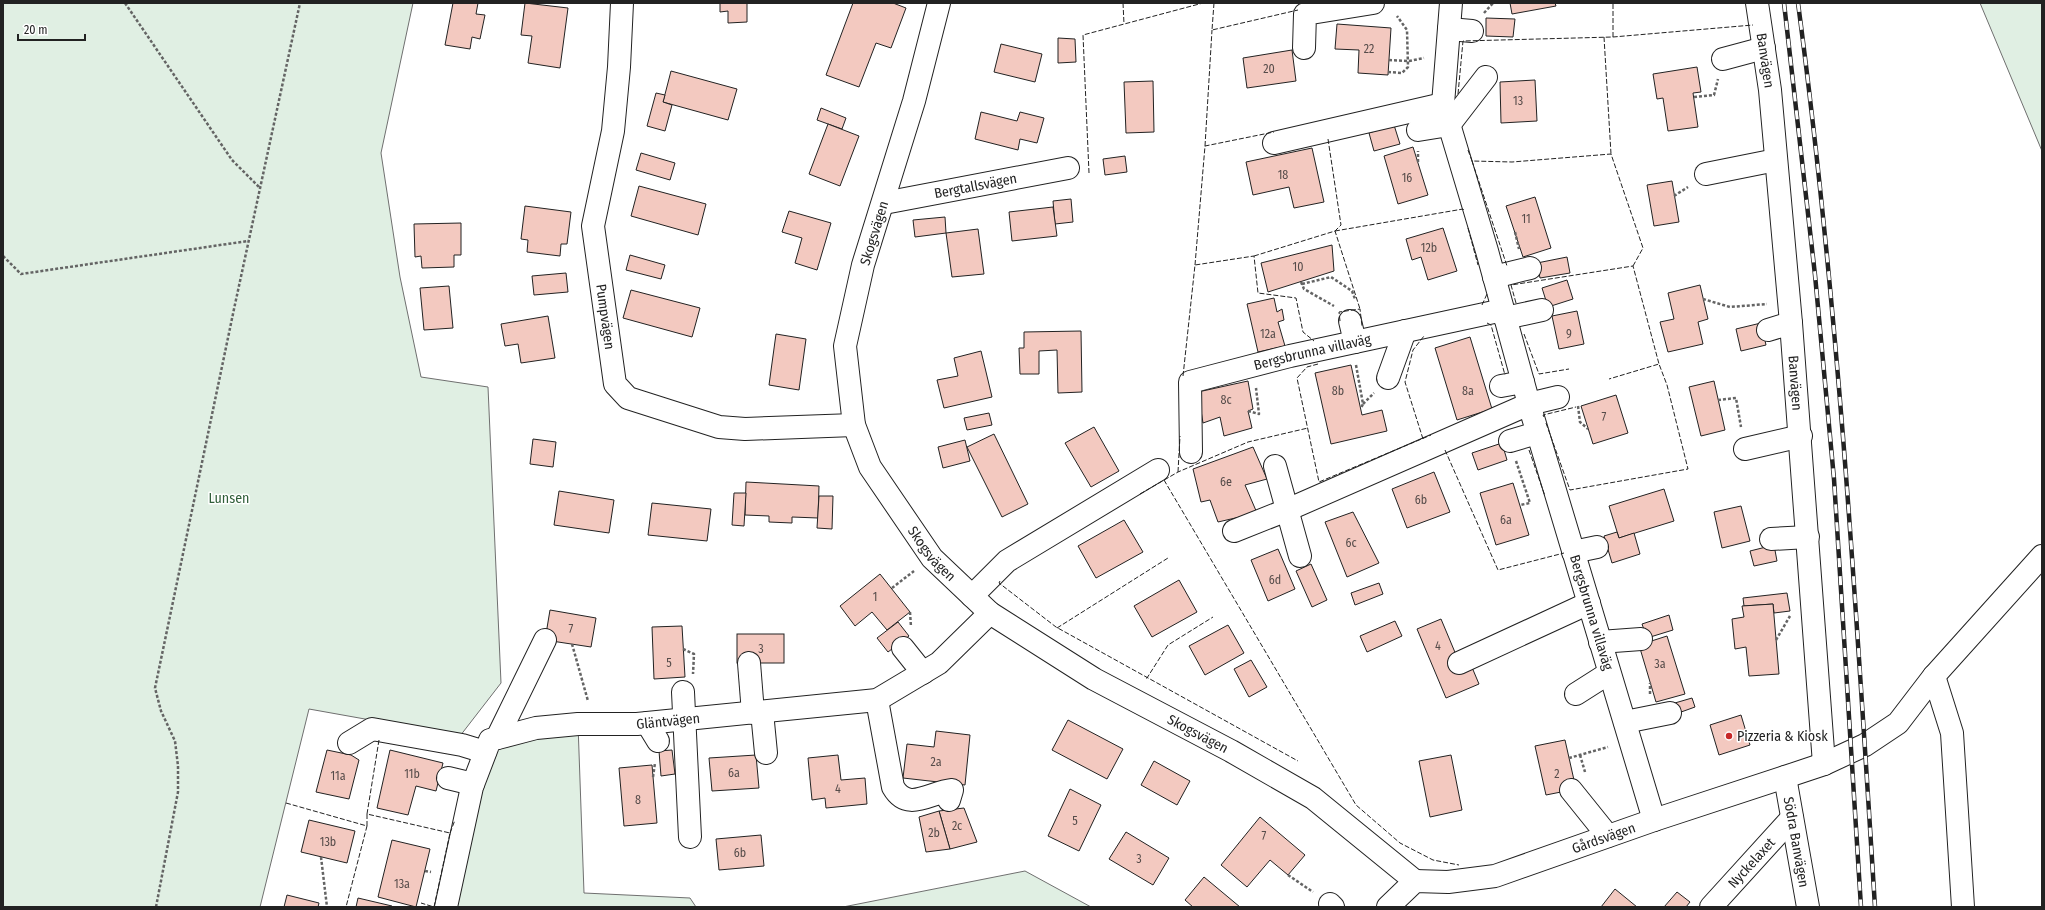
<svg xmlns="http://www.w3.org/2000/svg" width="2045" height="910" font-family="'Fira Sans Condensed',sans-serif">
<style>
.green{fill:#e0efe3;stroke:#6f6f6f}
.building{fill:#f3c9c0;stroke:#222}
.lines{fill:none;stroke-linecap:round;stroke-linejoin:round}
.minor-casing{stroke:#222;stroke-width:24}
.path{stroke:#646464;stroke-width:2.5;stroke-dasharray:3 2;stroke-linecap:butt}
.minor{stroke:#fff;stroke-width:22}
.rail-casing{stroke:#222;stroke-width:4.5}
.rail{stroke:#fff;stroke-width:3;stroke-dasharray:9;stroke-linecap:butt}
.fence{stroke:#222;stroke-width:1;stroke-dasharray:5 2;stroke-linecap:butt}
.poi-dot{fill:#c62828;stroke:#fff;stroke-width:1.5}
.labels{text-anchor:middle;stroke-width:3;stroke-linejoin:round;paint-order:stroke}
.number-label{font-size:12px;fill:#564c4a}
.street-label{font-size:14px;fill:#222;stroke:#fff}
.park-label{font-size:14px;fill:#2f5e38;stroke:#fff}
.poi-label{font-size:14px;fill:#222;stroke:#fff;text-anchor:start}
</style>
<rect width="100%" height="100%" fill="#fff"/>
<g class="green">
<path d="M3,3H413L381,153L400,277L421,377L488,387L501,683L460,736L309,709L260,907H3Z"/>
<path d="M1980,3H2042V151Z"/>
<path d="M578,724L584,893L690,898L696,907H446L490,740Z"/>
<path d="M1025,871L1091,907H843Z"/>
</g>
<g class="building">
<path d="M453,3H478L476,14L485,15L480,39L472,37L470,49L445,45Z"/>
<path d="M525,3L568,8L560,68L528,63L532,36L521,35Z"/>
<path d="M720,3H747V22L728,23V11L720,12Z"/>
<path d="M853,3H893L906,8L891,48L876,43L859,87L826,75Z"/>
<path d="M1510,3H1555L1556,6L1512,14Z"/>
<path d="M1486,18L1515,19L1513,37L1486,36Z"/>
<path d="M1337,24L1391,28L1388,75L1358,73L1359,50L1335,49Z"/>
<path d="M1058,38L1075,39L1076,62L1058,63Z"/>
<path d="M1001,44L1042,54L1035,82L994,72Z"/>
<path d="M1292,50L1296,81L1247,88L1243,58Z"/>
<path d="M1697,67L1701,92L1693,93L1698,127L1668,131L1663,98L1657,99L1653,74Z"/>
<path d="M671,71L737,89L728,120L663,102Z"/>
<path d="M1535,80L1537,121L1501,123L1500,82Z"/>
<path d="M1153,81L1154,132L1126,133L1124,82Z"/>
<path d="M656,93L665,95L663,102L672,105L665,131L647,126Z"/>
<path d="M821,108L846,118L842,129L817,120Z"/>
<path d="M981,112L1017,121L1020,112L1044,118L1037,143L1020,139L1018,150L975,139Z"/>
<path d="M828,124L859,136L840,186L809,174Z"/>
<path d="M1394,125L1400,144L1374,151L1369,133Z"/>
<path d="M1413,147L1428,195L1398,204L1384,156Z"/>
<path d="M1312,148L1324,202L1294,208L1289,187L1253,195L1246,162Z"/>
<path d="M641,153L675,163L670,180L636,170Z"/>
<path d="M1125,156L1127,172L1105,175L1103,159Z"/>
<path d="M1672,181L1679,222L1654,226L1647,185Z"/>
<path d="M639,186L706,204L698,235L631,216Z"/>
<path d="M1535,197L1551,248L1523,257L1506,206Z"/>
<path d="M1071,199L1073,222L1055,224L1053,201Z"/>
<path d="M525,206L571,212L567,244H561L560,256L527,252L528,240L521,239Z"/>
<path d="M1053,207L1057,236L1012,241L1009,212Z"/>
<path d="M789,211L831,223L817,270L795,263L802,238L782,232Z"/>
<path d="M945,217L946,233L915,237L913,220Z"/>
<path d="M461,223V255H454V267L422,268L421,256L415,257L414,224Z"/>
<path d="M1443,228L1457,271L1428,280L1421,257L1412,260L1406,239Z"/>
<path d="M978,229L984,274L952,277L946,233Z"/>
<path d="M1332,245L1334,271L1268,292L1261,263Z"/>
<path d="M630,255L665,265L661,279L626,270Z"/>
<path d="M1567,257L1570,273L1540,278L1537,263Z"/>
<path d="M566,273L568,292L534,295L532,276Z"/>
<path d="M1567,280L1573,299L1548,307L1542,288Z"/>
<path d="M1700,285L1708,319L1698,322L1703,344L1668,352L1660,322L1674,319L1668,293Z"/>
<path d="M449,286L453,328L424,330L420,288Z"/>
<path d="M631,290L700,308L692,337L623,318Z"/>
<path d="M1274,298L1277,312L1282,309L1284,320L1278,322L1285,346L1258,352L1247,304Z"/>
<path d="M1577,311L1584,344L1559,349L1552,316Z"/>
<path d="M548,316L555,358L521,363L518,344L505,346L501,324Z"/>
<path d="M1761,323L1766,345L1741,351L1736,329Z"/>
<path d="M1081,331L1082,392L1058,393L1057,350L1039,351V374H1020L1019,348H1024V332Z"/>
<path d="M776,334L806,339L799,390L769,385Z"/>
<path d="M1470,337L1492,409L1457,420L1435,348Z"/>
<path d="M981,351L992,397L944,408L937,380L958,376L954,358Z"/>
<path d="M1351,365L1362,415L1382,410L1387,431L1331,444L1315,373Z"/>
<path d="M1248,381L1253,409L1248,411L1252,428L1224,436L1220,417L1203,423L1198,392Z"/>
<path d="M1714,381L1725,430L1701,436L1689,387Z"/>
<path d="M1616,395L1628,433L1593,444L1581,406Z"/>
<path d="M989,413L992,425L967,430L964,418Z"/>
<path d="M1094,427L1119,471L1091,487L1065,443Z"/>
<path d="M994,434L1028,504L1002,517L967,447Z"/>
<path d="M533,439L556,442L553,467L530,464Z"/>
<path d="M965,440L970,461L943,468L938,447Z"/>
<path d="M1502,443L1507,460L1478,470L1472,453Z"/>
<path d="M1253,447L1267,479L1245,485L1257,513L1218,522L1210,500L1201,502L1193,469Z"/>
<path d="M1434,472L1450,512L1407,528L1392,489Z"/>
<path d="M746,482L819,486L818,518L792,517V523L769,522V516L745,515Z"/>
<path d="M1513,483L1529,535L1496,545L1480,493Z"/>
<path d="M1664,489L1674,521L1619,538L1609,506Z"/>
<path d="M559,491L614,500L609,533L554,525Z"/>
<path d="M734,493H746L744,526L732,525Z"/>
<path d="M819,496H833L832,529L817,528Z"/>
<path d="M652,503L711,509L707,541L648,535Z"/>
<path d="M1741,506L1750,541L1722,548L1714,512Z"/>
<path d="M1353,512L1379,563L1347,577L1325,522Z"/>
<path d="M1124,520L1143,552L1096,578L1078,546Z"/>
<path d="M1617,532L1619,538L1634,533L1640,554L1612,563L1604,536Z"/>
<path d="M1774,545L1777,561L1754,566L1750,551Z"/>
<path d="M1278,549L1295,589L1268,601L1251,560Z"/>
<path d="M1311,564L1327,600L1312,607L1296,571Z"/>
<path d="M880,574L910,612L887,630L872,612L855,626L840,606Z"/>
<path d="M1179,580L1197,612L1152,637L1134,606Z"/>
<path d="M1379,583L1383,594L1355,605L1351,593Z"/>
<path d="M1787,593L1790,611L1774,613L1773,604L1744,606L1743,598Z"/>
<path d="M1773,604L1779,674L1749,676L1746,647L1735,649L1732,619L1744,617L1742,606Z"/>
<path d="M550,610L596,618L591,647L545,640Z"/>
<path d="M1669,615L1673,630L1647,638L1642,624Z"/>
<path d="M1441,619L1462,669L1471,665L1479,684L1446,698L1417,629Z"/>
<path d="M1395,621L1402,636L1367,652L1360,636Z"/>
<path d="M898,622L909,636L888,652L877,638Z"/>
<path d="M1228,625L1244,653L1205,675L1189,646Z"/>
<path d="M682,626L685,677L654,679L652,627Z"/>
<rect x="737" y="634" width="47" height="29"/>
<path d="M1667,636L1685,694L1656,702L1639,645Z"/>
<path d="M1251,660L1267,687L1249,697L1234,669Z"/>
<path d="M1692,698L1695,707L1670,716L1668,705Z"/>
<path d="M1741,715L1750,745L1719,755L1710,725Z"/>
<path d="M1068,720L1123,749L1107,779L1052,750Z"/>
<path d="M936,731L970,735L965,785L903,778L907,744L934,747Z"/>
<path d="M1565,740L1576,789L1546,795L1535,746Z"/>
<path d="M327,750L351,755L359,760L349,799L316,792Z"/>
<path d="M390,750L443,763L436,791L416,786L408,815L377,808Z"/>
<path d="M672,750L675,774L661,776L659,751Z"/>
<path d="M756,755L759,788L712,791L709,758Z"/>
<path d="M838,755L841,780L865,778L867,804L826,808L825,798L812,800L808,758Z"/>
<path d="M1451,755L1462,810L1430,817L1419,761Z"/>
<path d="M1154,761L1190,781L1177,805L1141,785Z"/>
<path d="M652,765L657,823L624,826L619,768Z"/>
<path d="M1070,789L1101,805L1079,851L1048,836Z"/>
<path d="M964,808L977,842L950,849L939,811Z"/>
<path d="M939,811L950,849L926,852L919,817Z"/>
<path d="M1260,817L1305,855L1288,875L1270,860L1247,887L1221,865Z"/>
<path d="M309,820L355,831L347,863L301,852Z"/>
<path d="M1126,832L1169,858L1153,885L1109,859Z"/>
<path d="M761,835L764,866L719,870L716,839Z"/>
<path d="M392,840L430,849L416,907L378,897Z"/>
<path d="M1204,877L1240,907H1193L1185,900Z"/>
<path d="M1615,889L1637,907H1601Z"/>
<path d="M1677,892L1690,902L1686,907H1664Z"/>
<path d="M287,895L319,903L318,907H284Z"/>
<path d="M358,898L392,906V907H356Z"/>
</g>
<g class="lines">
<g class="minor-casing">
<g id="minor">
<path id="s1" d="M622,3L619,67L613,131L593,226L615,384L628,398L719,427L745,429L854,425"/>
<path id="s2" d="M939,3L914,101L863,265L845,346L854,425L870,467L932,558L990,613L1094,679L1231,751L1313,798L1415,881"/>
<path id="s3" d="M1451,3L1443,104L1487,251L1529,404L1654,820"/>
<path id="s4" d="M1757,3L1770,90L1791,323L1824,764"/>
<path d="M1449,29L1472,31"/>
<path d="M1304,48L1305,14L1373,3"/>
<path d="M1723,59L1764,48"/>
<path d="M1418,130L1449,125L1486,77"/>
<path d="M1274,143L1443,104"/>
<path d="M1706,174L1776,160"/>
<path id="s5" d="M884,203L1068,168"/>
<path d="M1494,277L1530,268"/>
<path d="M1505,318L1542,310"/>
<path d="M1350,321L1355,342"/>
<path d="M1768,330L1791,323"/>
<path d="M1388,378L1405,331"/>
<path d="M1501,386L1523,382"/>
<path d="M1510,441L1537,433"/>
<path d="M1745,449L1801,436"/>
<path id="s6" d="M1191,452L1190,382L1290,356L1503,310"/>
<path d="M1275,466L1300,556"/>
<path d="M1234,531L1287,510L1529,404L1558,397"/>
<path d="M1771,539L1808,537"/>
<path d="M1573,552L1597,547"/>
<path d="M972,596L1007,561L1158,470"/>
<path d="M1600,642L1641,639"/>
<path d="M903,648L923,673"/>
<path d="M749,663L753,713"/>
<path d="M1459,663L1589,603"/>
<path d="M1934,676L1952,733L1963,907"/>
<path d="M683,692L690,837"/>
<path d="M1576,694L1609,673"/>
<path d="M877,700L893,787C908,813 930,792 952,790L949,800"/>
<path d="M762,712L766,753"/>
<path d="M1625,722L1670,713"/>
<path d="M647,723L658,741"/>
<path d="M497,738L545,640"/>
<path d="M349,743L372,729L462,745L485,752"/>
<path id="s7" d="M1785,777L1808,907"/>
<path d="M448,778L473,784"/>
<path d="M1571,790L1608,836"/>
<path d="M1330,904L1333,907"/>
<path id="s8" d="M446,907L472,787L490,740L536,728L578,724H637L877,700L939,663L990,613"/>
<path id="s9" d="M1388,907L1415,881L1448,882L1495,876L1654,820L1785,777L1824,764L1865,745L1898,723L1934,676L2042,556"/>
<path id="s10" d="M1711,907L1792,818"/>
</g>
</g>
<g class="path">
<path d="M125,3L232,160L260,188"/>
<path d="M1484,13L1493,3"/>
<path d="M1389,60L1409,61L1424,58"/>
<path d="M1388,72L1402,73L1408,67L1407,30L1397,16"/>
<path d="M1694,97L1714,95L1718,79"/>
<path d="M1418,162V151"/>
<path d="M1674,196L1688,187"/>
<path d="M1515,232L1519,249"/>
<path d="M3,256L21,274L248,241"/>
<path d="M1301,282L1304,289L1334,306"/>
<path d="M1302,284L1331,277L1352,291L1355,299"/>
<path d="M1703,299L1730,307L1767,304"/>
<path d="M1356,365L1363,404L1361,408"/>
<path d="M1718,400L1736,398L1741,427"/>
<path d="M1363,404L1374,393"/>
<path d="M1578,406L1580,422L1588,429"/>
<path d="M1248,411L1259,414L1256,388"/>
<path d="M1516,461L1530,503L1520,505"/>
<path d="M892,588L914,571"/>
<path d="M910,612L911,627"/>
<path d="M1776,640L1790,616"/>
<path d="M572,644L588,701"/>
<path d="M683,649L694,654L693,674"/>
<path d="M1650,694V683"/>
<path d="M1580,755L1585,772"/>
<path d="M1569,758L1608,747"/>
<path d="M653,777L655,763"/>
<path d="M321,857L327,907"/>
<path d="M425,871L431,872"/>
<path d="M1288,875L1313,892"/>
<path d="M156,907L178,792V766L175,741L161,711L155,688L234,309L300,3"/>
</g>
<use href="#minor" class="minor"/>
<g class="rail-casing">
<g id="rail">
<path d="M1784,3L1815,275L1834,479L1861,907"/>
<path d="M1798,3C1838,303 1856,605 1875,907"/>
</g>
</g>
<use href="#rail" class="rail"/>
<g class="fence">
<path d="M1123,3L1124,24"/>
<path d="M1214,3L1212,30L1298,10"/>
<path d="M1604,37L1611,154"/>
<path d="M1613,37V3"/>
<path d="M1458,94L1463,41L1613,37L1753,25"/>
<path d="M1328,139L1341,225L1335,231"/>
<path d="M1205,146L1212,30"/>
<path d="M1468,150L1472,161L1512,162L1611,154L1643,248L1633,266"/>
<path d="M1472,161L1507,266"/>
<path d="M1089,173L1083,35L1203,3"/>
<path d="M1468,228L1478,265"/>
<path d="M1335,231L1463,209L1464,211"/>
<path d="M1254,256L1335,231L1360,309"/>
<path d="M1195,265L1205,146L1274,132"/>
<path d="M1516,303L1511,285L1633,266L1659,364"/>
<path d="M1482,305L1487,294"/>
<path d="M1340,321L1339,312L1360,309L1362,326"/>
<path d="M1487,323L1491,325L1505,375"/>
<path d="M1524,334L1539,374L1569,369"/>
<path d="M1318,364L1307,367L1297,378L1319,482L1431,435"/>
<path d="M1183,376L1195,265L1254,256L1258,293L1296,298L1303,332L1314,341"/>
<path d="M1544,417L1543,415L1576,407"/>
<path d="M1546,423L1570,490L1688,469L1667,385L1659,364L1609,379"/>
<path d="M1423,439L1405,382L1413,350L1424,336"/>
<path d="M1445,450L1498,570L1564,553"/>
<path d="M1529,450L1545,496"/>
<path d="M1178,472L1180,436"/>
<path d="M1164,480L1356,805L1400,843L1433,860L1459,865"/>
<path d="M1140,494L1178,472L1248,442L1308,428"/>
<path d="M1000,581L999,583L1056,627L1298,761"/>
<path d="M1057,628L1168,558"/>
<path d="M1146,678H1147L1168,645L1213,617"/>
<path d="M379,740L367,814L450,833L434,907L421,903"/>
<path d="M286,803L367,826L346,907"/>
<path d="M367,814V826"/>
<path d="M450,833L455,820"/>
</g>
</g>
<circle class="poi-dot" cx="1729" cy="736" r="4"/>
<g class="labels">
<g class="number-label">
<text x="1369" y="53">22</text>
<text x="1269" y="73">20</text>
<text x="1518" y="105">13</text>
<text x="1283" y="179">18</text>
<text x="1407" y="182">16</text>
<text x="1526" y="223">11</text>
<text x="1429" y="252">12b</text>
<text x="1298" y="271">10</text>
<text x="1268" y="338">12a</text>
<text x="1569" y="338">9</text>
<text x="1338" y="395">8b</text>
<text x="1468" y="395">8a</text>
<text x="1226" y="404">8c</text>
<text x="1604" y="421">7</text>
<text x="1226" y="486">6e</text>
<text x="1421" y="504">6b</text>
<text x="1506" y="524">6a</text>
<text x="1351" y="547">6c</text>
<text x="1275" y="584">6d</text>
<text x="875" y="601">1</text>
<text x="571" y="633">7</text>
<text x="1438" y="650">4</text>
<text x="761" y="653">3</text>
<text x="669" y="667">5</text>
<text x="1660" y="668">3a</text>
<text x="936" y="766">2a</text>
<text x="734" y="777">6a</text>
<text x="412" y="778">11b</text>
<text x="1557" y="778">2</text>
<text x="338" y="780">11a</text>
<text x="838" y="793">4</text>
<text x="638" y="804">8</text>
<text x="1075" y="825">5</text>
<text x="957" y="830">2c</text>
<text x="934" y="837">2b</text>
<text x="1264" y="840">7</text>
<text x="328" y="846">13b</text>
<text x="740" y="857">6b</text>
<text x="1139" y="863">3</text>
<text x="402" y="888">13a</text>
</g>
<g class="street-label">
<text dy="5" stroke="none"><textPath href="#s4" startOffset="58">Banvägen</textPath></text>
<text dy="5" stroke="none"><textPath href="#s5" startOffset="93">Bergtallsvägen</textPath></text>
<text transform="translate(874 233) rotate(-73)" y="5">Skogsvägen</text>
<text dy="5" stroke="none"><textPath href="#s1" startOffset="317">Pumpvägen</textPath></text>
<text dy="5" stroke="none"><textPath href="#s6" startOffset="196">Bergsbrunna villaväg</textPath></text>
<text dy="5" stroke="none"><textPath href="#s4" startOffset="382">Banvägen</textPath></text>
<text dy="5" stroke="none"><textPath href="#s2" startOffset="587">Skogsvägen</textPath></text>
<text dy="5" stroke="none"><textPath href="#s3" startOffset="631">Bergsbrunna villaväg</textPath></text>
<text dy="5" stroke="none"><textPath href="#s8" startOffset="353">Gläntvägen</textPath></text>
<text dy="5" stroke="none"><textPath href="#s2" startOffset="911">Skogsvägen</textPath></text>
<text dy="5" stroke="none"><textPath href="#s9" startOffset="233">Gårdsvägen</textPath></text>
<text dy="5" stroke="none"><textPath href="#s7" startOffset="66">Södra Banvägen</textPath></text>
<text dy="5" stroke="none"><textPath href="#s10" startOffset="60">Nyckelaxet</textPath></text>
</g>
<g class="park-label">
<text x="229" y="503">Lunsen</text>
</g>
<g class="poi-label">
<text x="1737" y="741">Pizzeria &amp; Kiosk</text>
</g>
</g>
<rect width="2045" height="910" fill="none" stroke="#222222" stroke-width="8"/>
<path d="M18 34v6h67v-6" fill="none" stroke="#222222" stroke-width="2"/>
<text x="24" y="34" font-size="12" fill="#222222" stroke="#ffffff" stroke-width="3" paint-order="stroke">20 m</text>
</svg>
